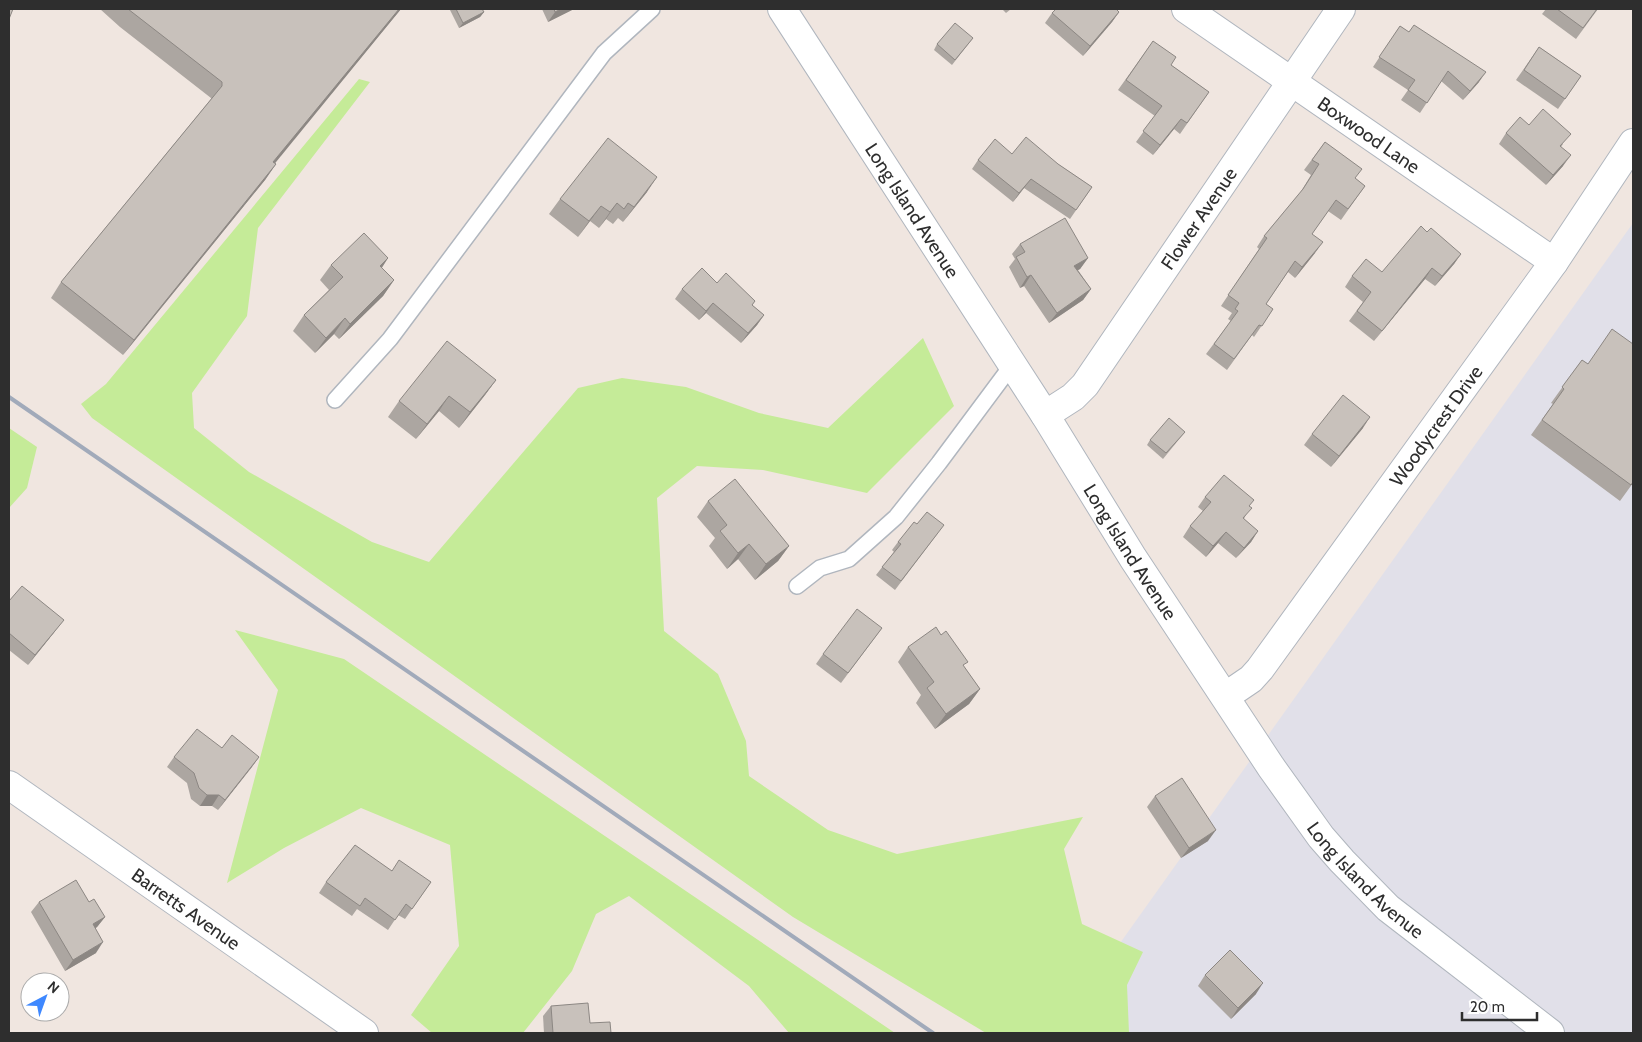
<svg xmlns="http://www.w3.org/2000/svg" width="1642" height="1042" font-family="Cabin,sans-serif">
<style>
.industrial{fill:#e1e0e9}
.green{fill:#c5eb98}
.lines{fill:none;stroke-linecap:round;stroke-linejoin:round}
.lane-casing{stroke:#b0b6be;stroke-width:18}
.street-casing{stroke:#b0b6be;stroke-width:30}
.secondary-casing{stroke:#b0b6be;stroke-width:30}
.lane{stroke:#fff;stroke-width:15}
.street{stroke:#fff;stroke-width:28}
.secondary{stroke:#fff;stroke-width:28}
.rail{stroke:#a1aaba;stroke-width:4}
.wall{fill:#aca6a1}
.shaded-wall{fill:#8c8783}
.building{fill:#c8c1bb;stroke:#8c8783}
.labels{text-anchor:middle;stroke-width:5;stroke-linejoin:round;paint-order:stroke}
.street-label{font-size:19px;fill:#2e2e2e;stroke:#fff}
</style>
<rect width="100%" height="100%" fill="#f0e6e0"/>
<path class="industrial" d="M1633,223V1033H1056Z"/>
<g class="green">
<path d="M359,79L370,82L258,228L247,316L192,393L194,428L249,472L372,542L429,562L578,388L622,378L686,387L759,413L828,428L923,338L954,406L867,493L763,470L697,466L657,498L664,631L718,674L746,741L749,776L828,830L897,854L1083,817L1064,849L1082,924L1143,952L1127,985L1129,1033H986L793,917L92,418L81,404L106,384Z"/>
<path d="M9,428L37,447L27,488L9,508Z"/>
<path d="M235,630L344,659L895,1033H789L749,986L629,896L596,914L572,971L523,1033H432L411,1015L459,946L450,845L361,808L284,848L227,883L278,690Z"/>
</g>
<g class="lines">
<g class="lane-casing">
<g id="lane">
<path d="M335,400L390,339L604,53L652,9"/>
<path d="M797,586L820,568L849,559L896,517L939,463L1012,365"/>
</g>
</g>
<g class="street-casing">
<g id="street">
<path id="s1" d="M1186,9L1554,262"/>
<path id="s2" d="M1045,415L1073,397L1085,385L1341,9"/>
<path id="s3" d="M1226,696L1251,679L1260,669L1554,262L1633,143"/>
<path id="s4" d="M9,785L364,1033"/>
</g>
</g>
<g class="secondary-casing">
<g id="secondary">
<path id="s5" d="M782,9L1045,415L1133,558L1271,767L1321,837L1342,861L1388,908L1550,1033"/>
</g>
</g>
<use href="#lane" class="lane"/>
<use href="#street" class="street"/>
<use href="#secondary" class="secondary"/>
<path class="rail" d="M9,397L933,1033"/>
</g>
<g class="wall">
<path d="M100,9H401L274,163L276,164L265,180L123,355L51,298L61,282L211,99V98L120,27Z"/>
<path d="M451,9H482L484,12L480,17L459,28L450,10Z"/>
<path d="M542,9H574L548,22Z"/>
<path d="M1002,9H1011L1006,13Z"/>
<path d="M1546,9H1598L1576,39L1542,14Z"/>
<path d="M1119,12L1112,22L1083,56L1045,23L1052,13Z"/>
<path d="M1400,26L1479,82L1463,100L1441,81L1420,113L1401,100L1408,90L1373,67Z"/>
<path d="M973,38L952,65L934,50L937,44Z"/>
<path d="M1153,41L1171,65L1209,92L1180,134L1174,129L1153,155L1136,142L1155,116L1118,90Z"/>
<path d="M1539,47L1581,76L1558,109L1516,80Z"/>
<path d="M1529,125L1563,144L1561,147L1563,166L1546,185L1499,144L1506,133Z"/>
<path d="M1325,142L1355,178L1365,186L1341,220L1328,211L1312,234L1315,253L1295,278L1288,272L1266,304L1273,309L1254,337L1252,335L1227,370L1206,354L1231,321L1228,319L1232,313L1221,306L1259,249L1257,247L1264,236L1300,193L1311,175L1304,170Z"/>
<path d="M1012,154L1058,164L1092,187L1070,219L1024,188L1013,202L972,169L978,160Z"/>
<path d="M647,192L623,222L618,218L613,224L606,219L599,228L590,221L578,237L549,214L560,199Z"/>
<path d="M1427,232L1461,254L1454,264L1435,286L1425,279L1374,341L1349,321L1363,302L1345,287L1352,276L1382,272Z"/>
<path d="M1020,244L1088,258L1080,269L1078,270L1091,289L1083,300L1049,323L1024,286L1020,288L1009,267L1015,259L1012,254Z"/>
<path d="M388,258L381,268L394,280L383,296L339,339L334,334L315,353L293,331L304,315L329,290L320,280L331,265Z"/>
<path d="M717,283L755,301L752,305L764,315L757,325L741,343L706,313L699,320L675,299L682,289Z"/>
<path d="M1582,360L1588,364L1633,483L1620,501L1531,435L1553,404L1551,403Z"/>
<path d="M496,380L485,395L459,428L439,411L416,439L388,417L399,401Z"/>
<path d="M1363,428L1331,467L1304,445L1312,434Z"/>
<path d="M1185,432L1163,459L1147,445L1150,440Z"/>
<path d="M1205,497L1250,506L1244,519L1258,531L1251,542L1236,558L1218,543L1206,557L1183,537L1190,526L1203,511L1198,507Z"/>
<path d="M708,501L789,546L778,561L755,580L738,559L727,569L709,546L715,538L697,517Z"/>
<path d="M917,524L938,533L895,590L876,575L894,552L892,550L898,542Z"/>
<path d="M9,601L56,630L28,665L9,650Z"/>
<path d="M882,628L841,683L816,664L823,654Z"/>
<path d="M908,647L964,667L980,689L969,704L935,729L916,703L921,695L898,662Z"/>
<path d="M222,748L259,757L218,810L212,806H200L191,799L187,783L167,767L174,757Z"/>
<path d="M1155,796L1208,841L1181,858L1147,807Z"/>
<path d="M392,870L431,882L405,919L398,915L388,930L357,909L352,916L319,893L326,882Z"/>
<path d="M39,902H89L105,917L97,927L96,928V953L65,971L31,912Z"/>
<path d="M1205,975L1256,994L1231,1019L1198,986Z"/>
<path d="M551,1006L590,1023L611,1033H544L543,1016Z"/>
</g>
<g class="shaded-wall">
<path d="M399,9H401L263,178L273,162Z"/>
<path d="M561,9H574L548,22L555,12Z"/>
<path d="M484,12L480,17L459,28L463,23Z"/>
<path d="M1119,12L1112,22L1083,56L1090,46Z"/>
<path d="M1486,72L1479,82L1463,100L1470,91Z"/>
<path d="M1181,119L1174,129L1153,155L1160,145Z"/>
<path d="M1571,155L1563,166L1546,185L1553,175Z"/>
<path d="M276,164L265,180L123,355L134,340Z"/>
<path d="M657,177L647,192L623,222L634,207Z"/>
<path d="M1031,179L1024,188L1013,202L1019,193Z"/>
<path d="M617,203L606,219L599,228L610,212Z"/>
<path d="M601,206L590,221L578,237L589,221Z"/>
<path d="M1323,242L1315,253L1295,278L1302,267Z"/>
<path d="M1461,254L1454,264L1435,286L1442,276Z"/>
<path d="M388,258L378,274L380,266Z"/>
<path d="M1088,258L1080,269L1067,276L1074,266Z"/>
<path d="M1432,268L1425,279L1374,341L1382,331Z"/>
<path d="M1031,275L1024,286L1020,288L1027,277Z"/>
<path d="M394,280L383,296L339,339L350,324Z"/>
<path d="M1091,289L1083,300L1049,323L1057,313Z"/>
<path d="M713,303L706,313L699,320L706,311Z"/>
<path d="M764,315L757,325L741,343L748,333Z"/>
<path d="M345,318L334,334L315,353L326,338Z"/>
<path d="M496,380L485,395L459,428L470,412Z"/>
<path d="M449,396L439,411L416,439L427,424Z"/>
<path d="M1370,417L1363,428L1331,467L1339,456Z"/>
<path d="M1258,531L1251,542L1236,558L1244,548Z"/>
<path d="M1226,532L1218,543L1206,557L1213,546Z"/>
<path d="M749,544L738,559L727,569L738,553Z"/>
<path d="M789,546L778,561L755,580L766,564Z"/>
<path d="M64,620L28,665L35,655Z"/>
<path d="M980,689L969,704L935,729L946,714Z"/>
<path d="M259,757L252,767L218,810L225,800Z"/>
<path d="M207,795H219L212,806H200Z"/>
<path d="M1216,830L1208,841L1181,858L1189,848Z"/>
<path d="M105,917L97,927L85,934L93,924Z"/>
<path d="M103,942L96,953L65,971L73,960Z"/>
<path d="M1263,983L1256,994L1231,1019L1238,1008Z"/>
</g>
<g class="building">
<path d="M9,9H13L9,19Z"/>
<path d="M128,9H399L273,162L276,164L134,340L61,282L222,86V82Z"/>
<path d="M456,9H482L484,12L463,23Z"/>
<path d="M554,9H561L555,12Z"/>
<path d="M1056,9H1116L1119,12L1090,46L1052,13Z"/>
<path d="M1557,9H1597L1583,28Z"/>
<path d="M955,23L973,38L955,60L937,44Z"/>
<path d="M1414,25L1486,72L1470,91L1448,71L1427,103L1408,90L1415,80L1379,57L1400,26L1409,32Z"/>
<path d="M1153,41L1176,57L1171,65L1209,92L1187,123L1181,119L1160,145L1143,131L1162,106L1126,80Z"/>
<path d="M1539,47L1581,76L1565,99L1524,70Z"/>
<path d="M1543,109L1571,134L1560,146L1571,155L1553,175L1506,133L1520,117L1529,125Z"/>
<path d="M1026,137L1058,164L1092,187L1076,210L1031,179L1019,193L978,160L995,139L1012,154Z"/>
<path d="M608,138L657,177L634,207L628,203L624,209L617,203L610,212L601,206L589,221L560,199Z"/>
<path d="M1325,142L1362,169L1355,178L1365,186L1348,209L1336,200L1312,234L1323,242L1302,267L1295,261L1266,304L1273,309L1262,326L1259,325L1234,359L1214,344L1238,311L1235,309L1239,303L1228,295L1267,238L1264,236L1303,189L1319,164L1312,160Z"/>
<path d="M1065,218L1088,258L1074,266L1091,289L1057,313L1031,275L1027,277L1016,257L1025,252L1020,244Z"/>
<path d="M1421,226L1427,232L1431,228L1461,254L1442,276L1432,268L1382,331L1357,311L1371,292L1352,276L1366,259L1382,272Z"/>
<path d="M364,233L388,258L380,266L394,280L350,324L345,318L326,338L304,315L343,277L331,265Z"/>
<path d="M702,268L717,283L726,273L755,301L752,305L764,315L748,333L713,303L706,311L682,289Z"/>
<path d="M1612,329L1633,344V482L1631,485L1542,420L1564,389L1562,387L1582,360L1588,364Z"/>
<path d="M447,341L496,380L470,412L449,396L427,424L399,401Z"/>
<path d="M1343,395L1370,417L1339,456L1312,434Z"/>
<path d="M1169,418L1185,432L1166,453L1150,440Z"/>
<path d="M1224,475L1254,500L1249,506L1252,508L1243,518L1258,531L1244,548L1226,532L1213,546L1190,526L1211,502L1205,497Z"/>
<path d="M735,479L789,546L766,564L749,544L738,553L720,531L727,525L708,501Z"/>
<path d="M927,512L944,525L901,581L882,567L901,544L898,542L914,522L917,524Z"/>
<path d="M22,586L64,620L35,655L9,633V601Z"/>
<path d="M857,609L882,628L848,673L823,654Z"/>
<path d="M936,627L941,635L946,631L968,662L963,665L980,689L946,714L927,688L934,682L908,647Z"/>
<path d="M197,729L222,748L232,735L259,757L225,800L219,795H207L199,788L194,773L174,757Z"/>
<path d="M1182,778L1216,830L1189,848L1155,796Z"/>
<path d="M355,845L392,871L399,860L431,882L412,909L406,904L395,920L365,898L360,906L326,882Z"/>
<path d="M76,880L89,902L94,899L105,917L93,924L103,942L73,960L39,902Z"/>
<path d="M1230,950L1263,983L1238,1008L1205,975Z"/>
<path d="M588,1003L590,1023L610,1022L611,1033H553L551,1006Z"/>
</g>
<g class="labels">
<g class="street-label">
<text dy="7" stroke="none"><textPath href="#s1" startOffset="222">Boxwood Lane</textPath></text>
<text dy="7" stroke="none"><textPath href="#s5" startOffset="240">Long Island Avenue</textPath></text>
<text dy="7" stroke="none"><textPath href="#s2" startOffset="252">Flower Avenue</textPath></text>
<text dy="7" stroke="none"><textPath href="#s3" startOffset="344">Woodycrest Drive</textPath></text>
<text dy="7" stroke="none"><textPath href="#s5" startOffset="645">Long Island Avenue</textPath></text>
<text dy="7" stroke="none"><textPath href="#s5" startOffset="1050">Long Island Avenue</textPath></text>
<text dy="7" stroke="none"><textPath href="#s4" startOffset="216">Barretts Avenue</textPath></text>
</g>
</g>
<rect width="1642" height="1042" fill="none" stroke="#2e2e2e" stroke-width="20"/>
<g transform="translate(45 997) rotate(41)"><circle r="24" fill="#ffffff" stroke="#ababab"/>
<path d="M0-4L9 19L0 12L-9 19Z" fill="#3e88ff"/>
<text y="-8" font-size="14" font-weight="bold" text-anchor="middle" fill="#2e2e2e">N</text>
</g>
<path d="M1462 1012v8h75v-8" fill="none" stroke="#2e2e2e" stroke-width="2.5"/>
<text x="1470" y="1012" font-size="15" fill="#2e2e2e" stroke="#ffffff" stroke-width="4" paint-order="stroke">20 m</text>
</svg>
